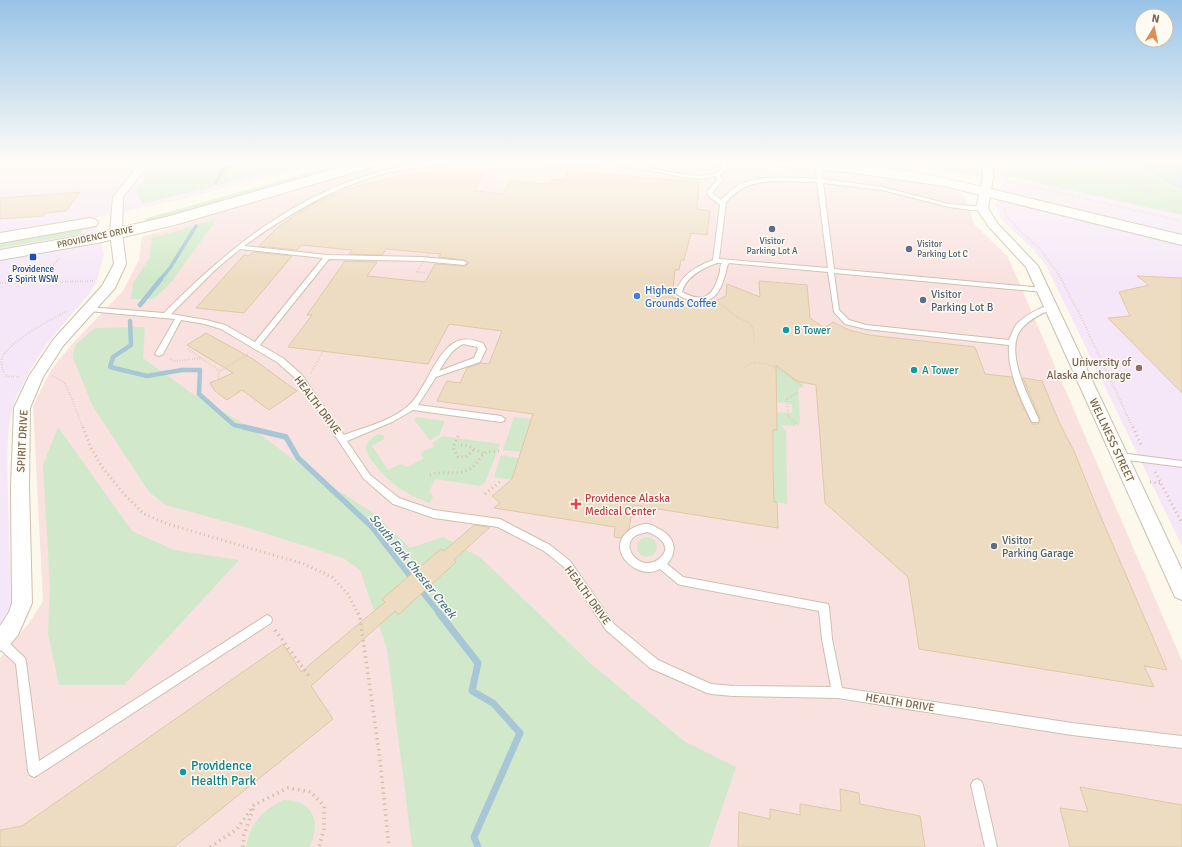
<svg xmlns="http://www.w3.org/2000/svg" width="1182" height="847" font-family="Signika,sans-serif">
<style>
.education{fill:#f5e7f8}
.medical{fill:#f9e1df}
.green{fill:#d1e9ca}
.water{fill:#c0d9e5;stroke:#a7c6d6}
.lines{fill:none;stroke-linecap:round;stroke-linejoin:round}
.stream-far3{stroke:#a7c6d6;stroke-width:3.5}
.stream-far2{stroke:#a7c6d6;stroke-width:4.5}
.stream-far1{stroke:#a7c6d6;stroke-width:5.5}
.stream{stroke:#a7c6d6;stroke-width:7}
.building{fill:#eedcc2;stroke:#e1c7a6}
.lane-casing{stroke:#ccc0ae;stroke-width:2}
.street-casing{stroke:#ccc0ae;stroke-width:2}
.secondary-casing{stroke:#ccbfaa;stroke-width:2}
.path-far2{stroke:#d5c1a7;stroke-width:2;stroke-dasharray:0.5 2;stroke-linecap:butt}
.path-far1{stroke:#d5c1a7;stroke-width:3;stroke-dasharray:1 3.5;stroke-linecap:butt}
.path{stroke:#d5c1a7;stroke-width:3.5;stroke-dasharray:1.5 4;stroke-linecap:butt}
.lane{fill:#fff;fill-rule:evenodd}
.street{fill:#fff;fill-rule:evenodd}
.secondary{fill:#fff;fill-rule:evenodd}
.path-bridge{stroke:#d5c1a7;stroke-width:2;stroke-dasharray:0.5 2;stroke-linecap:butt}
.service-dot{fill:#5c6f8a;stroke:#fefcf2;stroke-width:1.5}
.transit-dot{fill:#1a4fb4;stroke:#fefcf2;stroke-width:1.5}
.shop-dot{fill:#3f7fe0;stroke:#fefcf2;stroke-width:1.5}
.culture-dot{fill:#0f9aa8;stroke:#fefcf2;stroke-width:1.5}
.education-dot{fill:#8d6e63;stroke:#fefcf2;stroke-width:1.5}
.health-dot{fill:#e0444e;stroke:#fefcf2;stroke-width:1.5}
.labels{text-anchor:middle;stroke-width:3;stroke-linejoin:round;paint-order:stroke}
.far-street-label{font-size:9px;fill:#76644f;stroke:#fefcf2}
.far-service-label{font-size:9px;fill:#4e5e75;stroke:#fefcf2}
.far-transit-label{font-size:9px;fill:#164399;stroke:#fefcf2}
.shop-label{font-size:11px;fill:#366cbe;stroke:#fefcf2;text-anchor:start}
.service-label{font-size:11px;fill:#4e5e75;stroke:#fefcf2;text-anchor:start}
.culture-label{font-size:11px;fill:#0d838f;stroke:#fefcf2;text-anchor:start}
.education-label{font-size:11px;fill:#785e54;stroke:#fefcf2;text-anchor:end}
.street-label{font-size:11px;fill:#76644f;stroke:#fefcf2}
.health-label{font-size:11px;fill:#be3a42;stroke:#fefcf2;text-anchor:start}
.water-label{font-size:12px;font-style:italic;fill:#4d788e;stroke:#fefcf2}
.near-culture-label{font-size:13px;fill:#0d838f;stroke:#fefcf2;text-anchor:start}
</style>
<rect width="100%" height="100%" fill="#fcf8eb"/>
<g class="education">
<path d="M0,162H324L183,199L95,218L104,255L97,281L88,295L48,342L31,368L14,402L9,425L7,457L11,606L0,625Z"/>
<path d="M908,162H1182V546L1046,265L1033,249L1005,223L1000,216L996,205L1001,182Z"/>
</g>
<path class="medical" d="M402,162H695L895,179L951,189L960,193L966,200L974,224L1008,257L1182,661V847H0V658L30,622L43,601L33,406L51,370L73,343L123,291L139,260L142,237L336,178Z"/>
<g class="green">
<path d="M172,162H311L142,204L136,189C148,176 153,166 172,162Z"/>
<path d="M346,162H351L259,190L229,201L146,222L144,220L147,218Z"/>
<path d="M931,162H970V165L956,168Z"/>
<path d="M1014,162H1182V215L1007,176Z"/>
<path d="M217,219L172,281L154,299H131L133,283L149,259L152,238Z"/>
<path d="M81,229V234L0,248V241Z"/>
<path d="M145,327L143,358L190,392L254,430L317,477L375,514L410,548L443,537L481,558L590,663L684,741L736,767L709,847H412L387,649L360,570L343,558L245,527L166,505L149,492L92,405L73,358L75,345L95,328Z"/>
<path d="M773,362L797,381L805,383L798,390L800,423L794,426L781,425L786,432L787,504L774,502L773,430H777L776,412L792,413V404L777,402Z"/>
<path d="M416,417L445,421L439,435L430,440L414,420Z"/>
<path d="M514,417L531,419L521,452L503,450Z"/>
<path d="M58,427L132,531L174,550L239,560L124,685H59L48,634L50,587L43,465Z"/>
<path d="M378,434L383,435L384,438L383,440L372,446L388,470L400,464L408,467L424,458L421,455L422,452L434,446L432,443L443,436L500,444L485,483L480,486L435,479L429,492L433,497L430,503C406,495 388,483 373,462C370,458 366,453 366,448C366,442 373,437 378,434Z"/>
<path d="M501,455L519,458L512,480L494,477Z"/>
<circle cx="647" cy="547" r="10"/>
<path d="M283,800C312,799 323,823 309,847H246C250,824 262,810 283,800Z"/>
</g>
<path class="water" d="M1145,162H1182V188C1168,182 1157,176 1145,167Z"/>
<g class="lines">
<g class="stream-far3">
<path d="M216,183L223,169L238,162"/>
<path d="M160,280L170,268L196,226"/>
</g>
<g class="stream-far2">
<path d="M140,305L161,279"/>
<path d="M130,321L131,345L113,357L110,367L147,376L182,370H200L199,394L234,425L248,428"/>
</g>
<g class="stream-far1">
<path d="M244,427L286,437L298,458L372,527L413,580"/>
<path d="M419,588L440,614"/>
</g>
<path class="stream" d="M439,613L478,663L472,691L493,703L520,733L474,837L478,847"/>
</g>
<g class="building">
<path d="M460,171L483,172L475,191L503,194L510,181L550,184L552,179L565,180L568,171L699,182L697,209L710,211L707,235L691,233L684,260H681L679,270H675L672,297L689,304L707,305L726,296L727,284L760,297L759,281L807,285L810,318L824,328L833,322L849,330L869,335L975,347L985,374L1012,377L1022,405L1032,424H1038L1040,419L1023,378L1042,381L1060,424L1074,451L1100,515L1167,670L1144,666L1154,687L919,649L908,577L825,503L816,385L797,381L776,365L777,430H773V465L774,502H777L778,528L633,505L629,529L621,538L614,537L615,527L494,508L500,503L492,496L512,479L533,414L437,401L447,381L460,383L467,368L481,363L489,364L502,331L449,324L428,364L288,347L312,315H307L345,261L377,262L367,276L425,282L435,264L464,266L468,264V262L464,260L439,257L441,254L386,249L382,255L349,254L352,250L301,245L297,250L259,246L276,229L294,216L317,202L354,187L409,174Z"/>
<path d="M80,192L66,211L45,213L43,216L0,219V198Z"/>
<path d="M253,252L292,256L244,313L196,308L244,255L249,256Z"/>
<path d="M1137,276L1182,278V393L1108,318L1130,316L1119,292L1149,285Z"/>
<path d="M206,333L253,359L297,391L269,410L242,390L227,400L215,391L210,383L233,373L187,345Z"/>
<path d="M474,525L490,527L454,560L456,562L398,615L395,611L311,686L333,719L174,847H0V830L22,826L283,644L301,672L385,602L382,599L441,549L444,551Z"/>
<path d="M1080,787L1182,805V847H1070L1060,808L1088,812Z"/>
<path d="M840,789L859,793L860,804L920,816L925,847H738L739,812L770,819V809L800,815V804L841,811Z"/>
</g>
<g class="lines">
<g class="lane-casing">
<g id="lane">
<path d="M437,162H450L447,164C427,166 406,168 386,173C334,187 288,214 244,246L327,255L422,257L464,261L467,263L464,265L422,261L329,259L260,345L283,358L301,374L344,435C365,427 391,421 408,406C427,390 436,346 461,340C468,338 476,341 483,343L486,349L480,362L436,377L418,405L501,416L505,419L504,421L501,422L413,410L392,422L347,441L370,475L399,498L434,510L500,519L550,545L570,561L614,624L658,660L711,684L733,686L831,687L822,639L819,611L681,585L678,584L660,569C645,578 622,565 620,548C619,534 635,524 647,524C651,524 656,527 659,529C674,536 679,551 667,564L683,577L828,604L829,607L832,639L842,688L1072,723L1182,736V748L1072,735L838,698L733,696L711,694L707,693L650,668L606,630L564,567L544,551L498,527L434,518L393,504L364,479L308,395L295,378L277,362L221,329L205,324L181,320L163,354L159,356L155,354L175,319L88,311L85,309L88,307L164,313C227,249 295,194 383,171C401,166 419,164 437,162ZM240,249L323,258L255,342L225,325L206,320L171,314L215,270ZM463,344L477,347L478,349L474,358L439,371C446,360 452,349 463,344ZM647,532C657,535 672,545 662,556C644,576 618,548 635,536C638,534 643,533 647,532Z"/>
<path d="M544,162H604L601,164L583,165L547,164Z"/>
<path d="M608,162C630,160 706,186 719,171C722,168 721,165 721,162H725L726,169L720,175L723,180L713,192V194L721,200C726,195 731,190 737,186C757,174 794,178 817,179L815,166L818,164L821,166L822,179L882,187L949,204L984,207V209L982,210H971L949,207L882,190L823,183L834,269L1044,288L1047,290L1044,292L834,273L839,310L849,320L866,325L1009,340C1011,336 1013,329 1016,325C1023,317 1043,304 1053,306V308C1042,314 1031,318 1022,328C1003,351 1029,397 1039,420L1038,422H1032C1021,400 1007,370 1009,345L866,329L845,324L834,312L828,272L729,263C726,267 727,270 725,275C721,290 714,304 696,301C689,300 681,298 676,293C680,275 697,266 713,260L720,205L709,196L707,192L717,180L716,176L698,179L683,177ZM772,181L817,182L828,268L719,259L726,202C744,185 747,184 772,181ZM717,263H722C719,267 721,270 719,275C713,296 704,304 682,292C686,276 703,268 717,263Z"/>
<path d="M1120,453L1182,461V467L1120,459L1117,458L1116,456L1117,454Z"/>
<path d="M267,615L271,617L272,620L271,623L38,775L34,777L30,775L28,771L16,664L0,649V637L4,638L25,658L26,662L39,761Z"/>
<path d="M977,779L981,781L983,785L997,847H985L971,785L973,781Z"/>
</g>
</g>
<g class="street-casing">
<g id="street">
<path d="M141,162H151L123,197L122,233L126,264L115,288L63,346L43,377L30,408L29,486L32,603L18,635L7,648L0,651V626L9,612L12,603L11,486L14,408L29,376L53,340L102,286L114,264L110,233L113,197Z"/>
<path d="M983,162H993V177L988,208L997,223L1038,266L1182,570V600L1175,597L1026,267L989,227L976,208L983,177Z"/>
</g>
</g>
<g class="secondary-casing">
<g id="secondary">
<path d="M358,162H381L379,165L175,225L97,243L0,260V250L97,233L166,217Z"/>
<path d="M764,162C849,155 938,176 1020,196C1074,209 1128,222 1182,235V245L944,186L855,173L771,166L766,165Z"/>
<path d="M90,218L96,220L98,223L96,226L0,243V233Z"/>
</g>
</g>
<g class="path-far2">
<path d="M930,162L966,173L974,166"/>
<path d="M1003,162L1005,169L1004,178L1007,181L1182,221"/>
<path d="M1026,162L1072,172L1111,177L1129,183L1152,194L1182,202"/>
<path d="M159,164L168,162"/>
<path d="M966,175V173L974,174"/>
<path d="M1005,209L1006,215L1021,232L1040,249L1059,275L1083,321L1133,428"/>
<path d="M417,272L429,273"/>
<path d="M34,281L59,259"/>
<path d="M0,283L94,281"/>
<path d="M721,304L735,316L750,323L754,333V343"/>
<path d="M188,349L220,371"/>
<path d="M170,359L175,361L202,358"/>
<path d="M745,367C764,353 787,376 803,387"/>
<path d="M311,373L323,351"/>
<path d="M52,376L63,381L67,387L83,428"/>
<path d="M19,377L6,376C2,370 0,362 3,356C13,339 50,320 67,311"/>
<path d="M218,379L220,371L248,354"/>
<path d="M798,425L788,416L787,399L799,392"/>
</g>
<g class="path-far1">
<path d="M83,427L91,448L102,467L124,494L144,514L171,525L304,564L332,577L348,594L358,614"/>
<path d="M1133,427L1142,447"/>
<path d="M458,436L453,448L458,457H466L475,449"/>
<path d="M461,445L468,446L483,453"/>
<path d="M1155,472L1182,523"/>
<path d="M430,475C442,470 456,476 468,470C477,466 479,457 486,452L499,451"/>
<path d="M1150,482L1161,483"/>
<path d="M485,494L501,481"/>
</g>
<g class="path">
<path d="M358,613L360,618L379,751L389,847"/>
<path d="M275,630L309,676"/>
<path d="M210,847L237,829L254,805L288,788L311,792L324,806V829L319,847"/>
<path d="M243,847L244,835L254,807"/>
</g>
<use href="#lane" class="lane"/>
<use href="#street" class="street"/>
<use href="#secondary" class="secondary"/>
<path class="path-bridge" d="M417,272L429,253"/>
</g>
<linearGradient id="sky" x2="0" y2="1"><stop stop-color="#98c3e7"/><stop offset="0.58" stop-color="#fefcf6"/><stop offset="1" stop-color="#fefcf6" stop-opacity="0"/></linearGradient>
<rect width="1182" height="280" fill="url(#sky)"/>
<g class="service-dot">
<circle cx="772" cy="229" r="4"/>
<circle cx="909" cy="249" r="4"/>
<circle cx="923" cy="300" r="4"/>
<circle cx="994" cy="546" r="4"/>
</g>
<rect class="transit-dot" x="29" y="253" width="8" height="8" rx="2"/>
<circle class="shop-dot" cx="637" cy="296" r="4"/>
<g class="culture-dot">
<circle cx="786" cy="330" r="4"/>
<circle cx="914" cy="370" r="4"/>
<circle cx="183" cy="772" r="4"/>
</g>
<circle class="education-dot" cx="1139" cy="368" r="4"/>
<path class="health-dot" d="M574 498h4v4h4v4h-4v4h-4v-4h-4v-4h4z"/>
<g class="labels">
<g class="far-street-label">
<text transform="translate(95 237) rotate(-12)" y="3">PROVIDENCE DRIVE</text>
</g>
<g class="far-service-label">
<text x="772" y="244">Visitor<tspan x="772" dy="10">Parking Lot A</tspan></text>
<text x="917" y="247" text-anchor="start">Visitor<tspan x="917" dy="10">Parking Lot C</tspan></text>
</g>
<g class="far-transit-label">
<text x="33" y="272">Providence<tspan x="33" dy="10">&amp; Spirit WSW</tspan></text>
</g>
<g class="shop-label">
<text x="645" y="294">Higher<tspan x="645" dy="13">Grounds Coffee</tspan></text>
</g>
<g class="service-label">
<text x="931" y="298">Visitor<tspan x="931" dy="13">Parking Lot B</tspan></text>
<text x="1002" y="544">Visitor<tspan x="1002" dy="13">Parking Garage</tspan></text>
</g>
<g class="culture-label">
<text x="794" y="334">B Tower</text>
<text x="922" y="374">A Tower</text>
</g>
<g class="education-label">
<text x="1131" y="366">University of<tspan x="1131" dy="13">Alaska Anchorage</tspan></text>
</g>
<g class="street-label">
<text transform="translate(318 405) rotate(53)" y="4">HEALTH DRIVE</text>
<text transform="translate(1112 440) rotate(65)" y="4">WELLNESS STREET</text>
<text transform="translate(22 441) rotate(-87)" y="4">SPIRIT DRIVE</text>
<text transform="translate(588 595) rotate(54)" y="4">HEALTH DRIVE</text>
<text transform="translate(900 702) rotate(9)" y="4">HEALTH DRIVE</text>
</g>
<g class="health-label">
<text x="585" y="502">Providence Alaska<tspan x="585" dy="13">Medical Center</tspan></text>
</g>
<g class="water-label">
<text transform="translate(413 566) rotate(51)" y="4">South Fork Chester Creek</text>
</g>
<g class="near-culture-label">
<text x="191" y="770">Providence<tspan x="191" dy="15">Health Park</tspan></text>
</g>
</g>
<g transform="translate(1154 28) rotate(10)"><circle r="19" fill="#fefcf2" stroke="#c8bfb1"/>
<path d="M0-3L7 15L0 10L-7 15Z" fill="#dd8f59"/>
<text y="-6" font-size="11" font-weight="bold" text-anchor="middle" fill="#76644f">N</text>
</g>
</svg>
